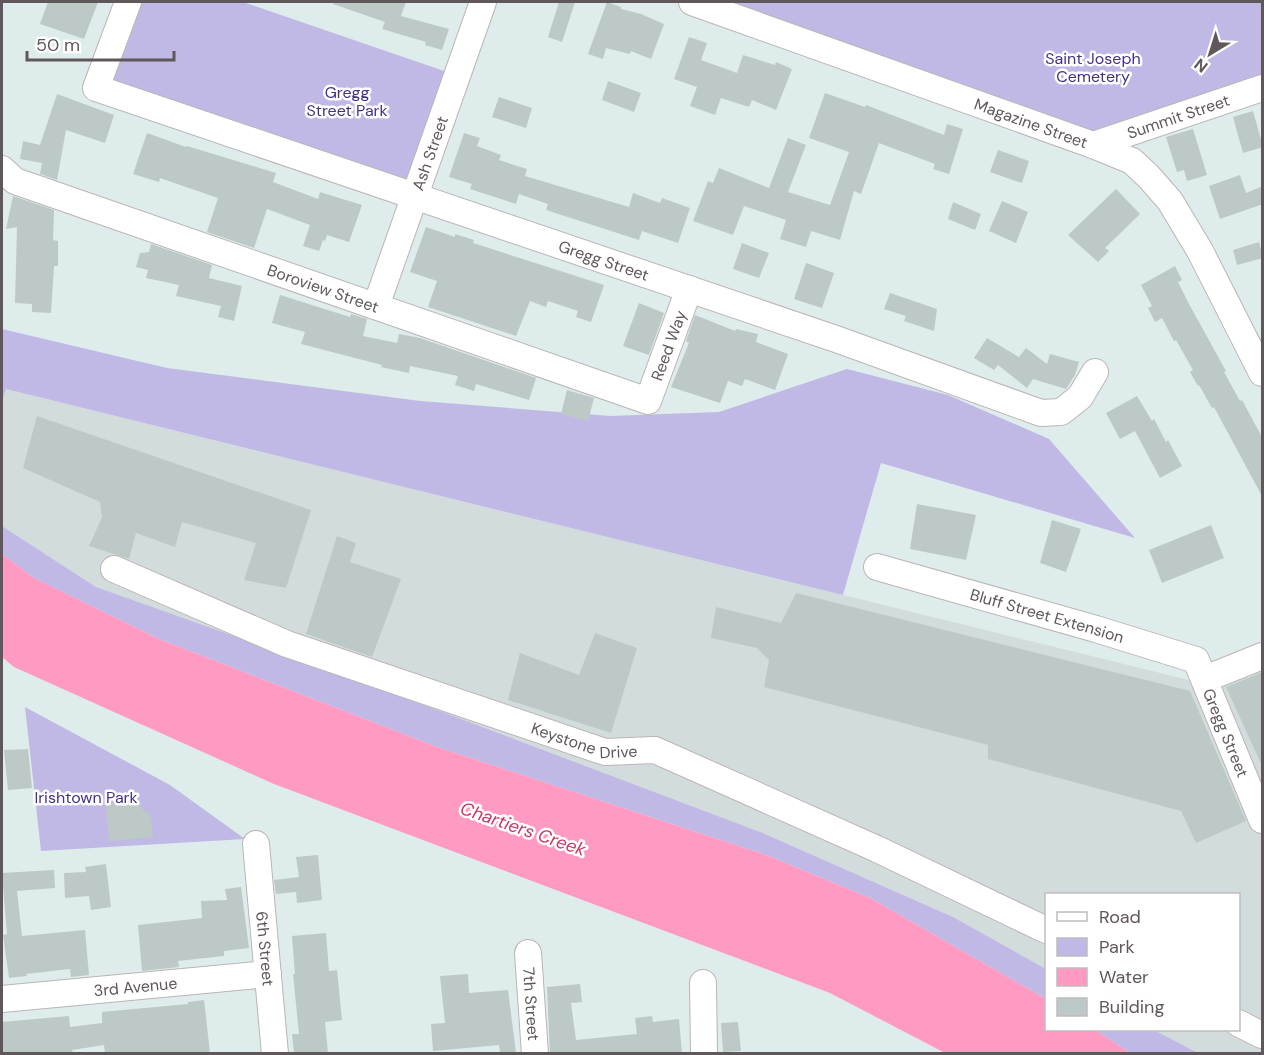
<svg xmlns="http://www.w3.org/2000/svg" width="1264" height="1055" font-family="'DM Sans',sans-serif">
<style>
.industrial{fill:#d3dcdc}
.green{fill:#c1b9e5}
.water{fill:#ff9bc2}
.building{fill:#bdc9c7}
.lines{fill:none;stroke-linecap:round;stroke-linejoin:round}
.minor-casing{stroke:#bcb4b6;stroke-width:28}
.minor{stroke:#fff;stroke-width:26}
.labels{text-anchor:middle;stroke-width:5;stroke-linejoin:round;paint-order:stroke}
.park-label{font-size:16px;fill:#443186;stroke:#fff}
.street-label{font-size:16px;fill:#60575a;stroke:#fff}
.water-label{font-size:18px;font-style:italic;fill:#c63965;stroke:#fff}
</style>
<rect width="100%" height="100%" fill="#deeceb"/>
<path class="industrial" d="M6,389L1189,680L1262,658V1053H1198L1154,1030H1238V894H1046V969L953,917L765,834L96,587L2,526V401Z"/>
<g class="green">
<path d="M135,2H243L450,73L410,187L106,80Z"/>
<path d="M713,2H1262V80L1094,137Z"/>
<path d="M2,329L167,368L420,401L610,416L719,412L847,369L948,395L1049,439L1135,538L881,463L843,595L6,389L2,401Z"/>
<path d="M2,526L96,587L363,682L765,834L953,917L1046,969V999L870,898L766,855L437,747L159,639L34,578L2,554Z"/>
<path d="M25,707L170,785L245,839L41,851Z"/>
<path d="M1095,1030H1154L1198,1053H1130Z"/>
</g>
<path class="water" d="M2,554L34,578L159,639L437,747L766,855L870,898L1046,999V1030H1095L1130,1053H945L830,993L274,784L14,667L2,657Z"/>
<g class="building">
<path d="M48,2H98L84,39L40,24Z"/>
<path d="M333,2H406L401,16L449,29L442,50L425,45L426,42L382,29L385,22L333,4Z"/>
<path d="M559,2H575L562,42L548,37Z"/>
<path d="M607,2L621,7V9L641,14L664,24L651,59L631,51L630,54L606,48L603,59L588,54Z"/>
<path d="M689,37L707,43L701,60L737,73L743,55L775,65L776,62L792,69L776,110L752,100L749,107L721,98L715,115L690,106L697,87L674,79Z"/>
<path d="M608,81L641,93L634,112L602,100Z"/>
<path d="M825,93L865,107L866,105L944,135L947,124L963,129L949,174L933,169L935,164L879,143L861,194L854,191L840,240L811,231L806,247L780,239L786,220L744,206L733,235L693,221L708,181L713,183L719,168L769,188L788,138L806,145L788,192L830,205L849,152L809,138Z"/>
<path d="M57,94L114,115L105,143L66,130L57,180L40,174L42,163L20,159L23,141L40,145Z"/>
<path d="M499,97L532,108L526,128L492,117Z"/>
<path d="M1253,111L1263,147L1243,153L1233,117Z"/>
<path d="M1193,129L1207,175L1187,181L1184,170L1177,172L1166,137Z"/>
<path d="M147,133L186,147L187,146L276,173L273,182L318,199L320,192L362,205L349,242L327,235L325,241L323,240L319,251L303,246L310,225L267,209L254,248L207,232L218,198L160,178L159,182L133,174Z"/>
<path d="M464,133L480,138L477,146L501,155L499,160L527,169L525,176L629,207L633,193L660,203L662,198L690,208L678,243L642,231L639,240L546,210L548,204L519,194L516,204L470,189L472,184L449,177Z"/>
<path d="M998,150L1029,161L1022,183L990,172Z"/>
<path d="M1240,175L1246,193L1263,186V204L1220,219L1209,186Z"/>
<path d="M1116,189L1140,214L1105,248L1109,251L1098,262L1068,235Z"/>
<path d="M13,196L54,210L53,240L58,241V266H54L51,313L32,312V304L15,303L17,227L6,229Z"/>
<path d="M1002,201L1028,212L1016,243L989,231Z"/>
<path d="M953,202L981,214L975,230L948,219Z"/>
<path d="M426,227L455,237V234L474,240L473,243L604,285L591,322L576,317L578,311L548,301L546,307L530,301L516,336L428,307L437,281L410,272Z"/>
<path d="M1259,242L1263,258L1237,265L1233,250Z"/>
<path d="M742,243L769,253L759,278L733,269Z"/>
<path d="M151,244L212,265L209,278L242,286L234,321L218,317L221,306L176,296L179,285L146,278L148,270L136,267L140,253L149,252Z"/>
<path d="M806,263L834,273L822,308L794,299Z"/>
<path d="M1175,266L1182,280L1178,282L1189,304L1226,371L1224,372L1240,401L1242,400L1263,439V498L1214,407L1212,408L1199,385L1198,386L1190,372L1193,370L1176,340L1174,341L1162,318L1155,322L1148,308L1152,306L1141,285Z"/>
<path d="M890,293L937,309L934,331L904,321L906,316L884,309Z"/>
<path d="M280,295L350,317L351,314L367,319L363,336L397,343L399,334L420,338L536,378L529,400L476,384L474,391L455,385L458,376L410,366L409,373L381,367L382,365L301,344L305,332L272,323Z"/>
<path d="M639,303L664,313L649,355L623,346Z"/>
<path d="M695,315L735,331L736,329L758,334L756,342L788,354L775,390L745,379L742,386L728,381L720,403L671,387L689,343L686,341Z"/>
<path d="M987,338L1019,357L1026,348L1047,364L1050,354L1079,362L1075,375L1066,389L1033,379L1027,388L998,365L994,370L974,358Z"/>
<path d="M567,390L594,398L588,421L561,414Z"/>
<path d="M1137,396L1152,421L1154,419L1166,442L1168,440L1182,466L1160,478L1135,431L1120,439L1106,413Z"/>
<path d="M37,416L311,510L286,588L244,580L256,543L182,522L175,547L136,533L129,559L89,546L102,517L100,502L23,468Z"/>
<path d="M917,504L976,515L966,560L910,549Z"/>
<path d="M1052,520L1081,529L1066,572L1040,563Z"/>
<path d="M1211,525L1224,558L1162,583L1149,550Z"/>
<path d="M337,536L356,543L350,562L401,579L372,657L306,634Z"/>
<path d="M796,593L1190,691L1246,821L1196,843L1181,811L988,759V745L764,687L769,660L757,648L711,638L716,607L781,623Z"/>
<path d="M595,633L637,648L611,733L508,700L520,653L579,675Z"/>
<path d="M1263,672V768L1226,687Z"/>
<path d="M28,749L32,788L8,790L4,750Z"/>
<path d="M134,802L151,816L153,837L109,841L106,805Z"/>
<path d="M318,855L322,900L297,903L296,892L276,894L274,880L299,877L296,857Z"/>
<path d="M106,864L111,907L91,910L89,896L65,898L64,873L86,872L85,867Z"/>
<path d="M54,870L55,888L17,891L22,936L85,930L89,975L71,977L70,969L26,974L27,976L9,978L3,935L7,934L2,873Z"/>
<path d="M241,887L249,948L224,951V956L178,961L179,967L142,971L138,925L202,918L201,901L227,900L225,889Z"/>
<path d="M326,933L329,971L337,970L342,1020L325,1022L328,1053H294L292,1034H299L293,974H295L292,936Z"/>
<path d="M468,974L469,993L508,990L516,1053H500L499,1045L433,1051L431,1024L445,1023L440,976Z"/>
<path d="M580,984L582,1002L571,1003L576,1040L637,1034L635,1018L652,1016L653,1022L679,1019L682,1053H550L547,987Z"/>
<path d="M204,1000L210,1053H105L104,1045L72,1050L73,1053H2V1022L69,1016L70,1027L102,1023V1012L188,1004V1002Z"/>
<path d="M738,1022L741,1051L723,1052L721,1023Z"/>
</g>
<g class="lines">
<g class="minor-casing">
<g id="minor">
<path id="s1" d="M128,2L96,88L836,339L1041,413L1061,412L1080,397L1095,372"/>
<path id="s2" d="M692,2L1093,145L1132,161L1149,177L1170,201L1200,251L1262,373"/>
<path id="s3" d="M1093,145L1262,88"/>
<path id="s4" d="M2,169L15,181L648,401L689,289"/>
<path id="s5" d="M376,306L483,2"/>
<path id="s6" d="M877,567L1096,629L1196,660L1262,820"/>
<path id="s7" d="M114,569L287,644L605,752L655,750L877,849L1046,930"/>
<path d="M1205,679L1262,656"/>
<path id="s8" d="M256,844L275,1054"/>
<path id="s9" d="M528,953L535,1054"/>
<path d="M703,983L704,1054"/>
<path id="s10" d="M2,999L268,974"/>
<path d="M1238,1023L1262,1035"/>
</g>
</g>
<use href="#minor" class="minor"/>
</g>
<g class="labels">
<g class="park-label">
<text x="1093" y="64">Saint Joseph<tspan x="1093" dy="18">Cemetery</tspan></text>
<text x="347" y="98">Gregg<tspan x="347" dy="18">Street Park</tspan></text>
<text x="86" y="803">Irishtown Park</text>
</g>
<g class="street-label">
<text dy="6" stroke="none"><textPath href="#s3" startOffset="90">Summit Street</textPath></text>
<text dy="6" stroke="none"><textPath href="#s2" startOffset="360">Magazine Street</textPath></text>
<text dy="6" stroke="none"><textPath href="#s5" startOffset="162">Ash Street</textPath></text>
<text dy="6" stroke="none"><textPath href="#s1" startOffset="628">Gregg Street</textPath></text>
<text dy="6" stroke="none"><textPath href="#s4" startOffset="344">Boroview Street</textPath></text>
<text dy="6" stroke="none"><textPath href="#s4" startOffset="747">Reed Way</textPath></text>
<text dy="6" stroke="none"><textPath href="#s6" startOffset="177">Bluff Street Extension</textPath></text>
<text dy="6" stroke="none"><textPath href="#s6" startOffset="411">Gregg Street</textPath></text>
<text dy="6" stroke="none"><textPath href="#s7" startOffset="502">Keystone Drive</textPath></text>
<text dy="6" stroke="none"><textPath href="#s8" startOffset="105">6th Street</textPath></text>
<text dy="6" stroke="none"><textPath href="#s10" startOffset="134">3rd Avenue</textPath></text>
<text dy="6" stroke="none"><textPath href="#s9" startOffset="51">7th Street</textPath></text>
</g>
<g class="water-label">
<text transform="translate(523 829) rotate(19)" y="6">Chartiers Creek</text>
</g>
</g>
<rect width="1264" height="1055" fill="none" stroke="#60575a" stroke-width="6"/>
<rect x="1045" y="893" width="195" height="138" fill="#ffffff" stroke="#bfbcbd" stroke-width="1.5"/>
<rect x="1057" y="912" width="30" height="9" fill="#ffffff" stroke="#bfbcbd" stroke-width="1.5"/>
<text x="1099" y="923" font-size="18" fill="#60575a">Road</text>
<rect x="1057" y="938" width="30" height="18" fill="#c1b9e5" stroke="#bfbcbd" stroke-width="1.5"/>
<text x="1099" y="953" font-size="18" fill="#60575a">Park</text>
<rect x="1057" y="968" width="30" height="18" fill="#ff9bc2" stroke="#bfbcbd" stroke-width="1.5"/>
<text x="1099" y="983" font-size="18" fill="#60575a">Water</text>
<rect x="1057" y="998" width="30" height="18" fill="#bdc9c7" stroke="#bfbcbd" stroke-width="1.5"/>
<text x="1099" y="1013" font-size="18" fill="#60575a">Building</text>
<g transform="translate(1210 54) rotate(218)" stroke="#ffffff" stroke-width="4.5" paint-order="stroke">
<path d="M0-4.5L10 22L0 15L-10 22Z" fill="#60575a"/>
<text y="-9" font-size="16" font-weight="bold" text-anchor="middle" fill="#60575a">N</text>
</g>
<path d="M27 51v9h147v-9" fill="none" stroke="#60575a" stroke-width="3"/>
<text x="36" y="51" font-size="18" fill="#60575a" stroke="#ffffff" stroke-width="4.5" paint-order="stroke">50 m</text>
</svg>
